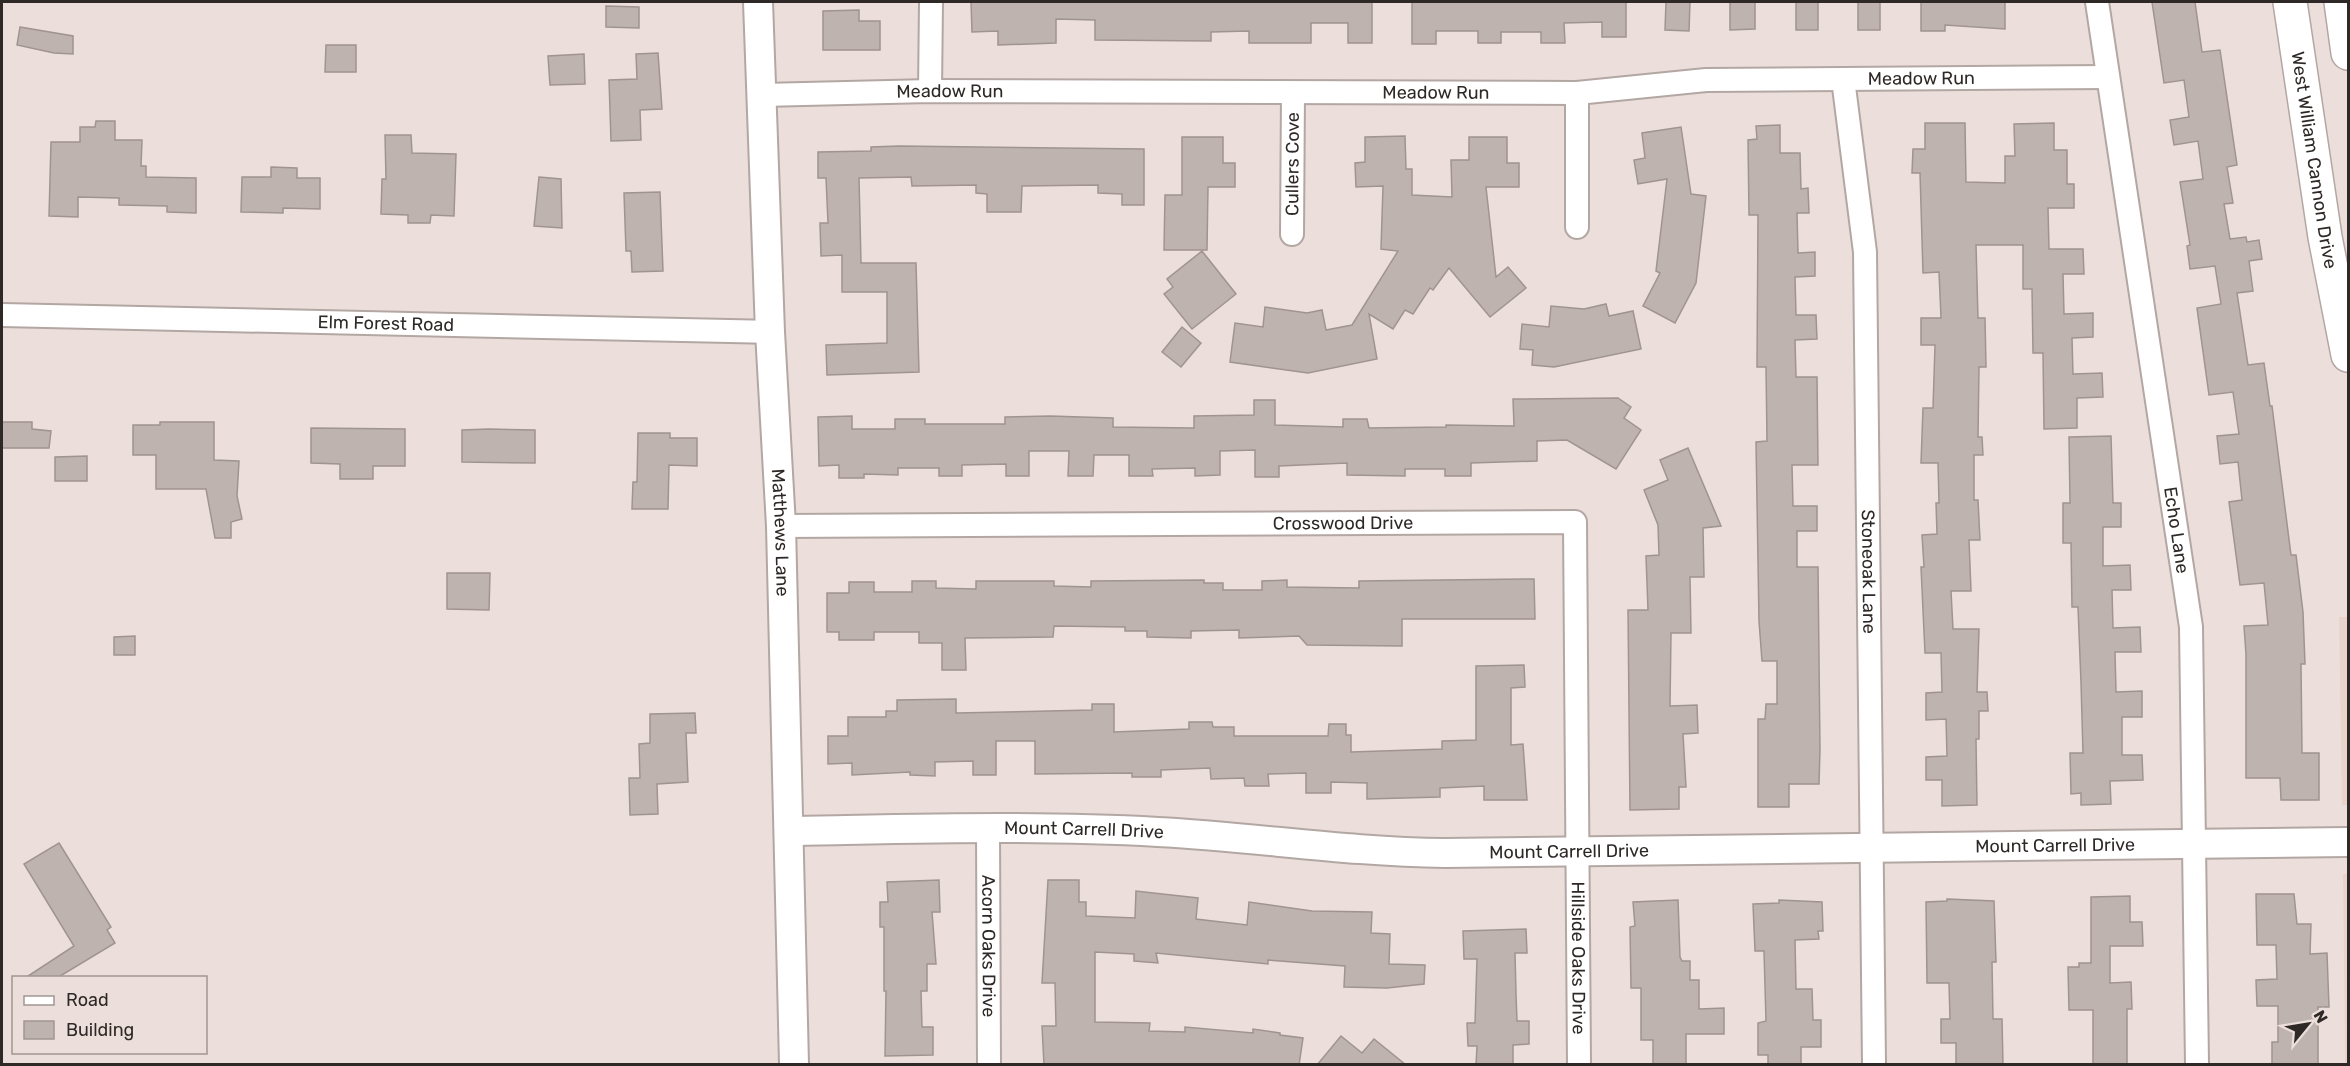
<svg xmlns="http://www.w3.org/2000/svg" width="2350" height="1066" font-family="Rubik,sans-serif">
<style>
.built{fill:#e9d4cc}
.building{fill:#bfb3af;stroke:#a09490;stroke-width:1.5}
.lines{fill:none;stroke-linecap:round;stroke-linejoin:round}
.minor-casing{stroke:#b3a7a3;stroke-width:26}
.tertiary-casing{stroke:#b3a7a3;stroke-width:32}
.secondary-casing{stroke:#b3a7a3;stroke-width:36}
.minor{stroke:#fff;stroke-width:22}
.tertiary{stroke:#fff;stroke-width:28}
.secondary{stroke:#fff;stroke-width:33}
.labels{text-anchor:middle;stroke-width:4.5;stroke-linejoin:round;paint-order:stroke}
.street-label{font-size:18px;fill:#2e2927;stroke:#ecdfdb}
</style>
<rect width="100%" height="100%" fill="#ecdfdb"/>
<g class="built">
<path d="M2339,617H2348V805H2342Z"/>
<path d="M2343,874H2348V1064H2345Z"/>
</g>
<g class="building">
<path d="M971,2H1372V43H1348V23H1311V43H1249V31L1211,32V41L1095,40V20L1056,19V43L998,45V31L972,32Z"/>
<path d="M1412,2H1626V37H1602V22L1564,23L1565,43H1541V32H1501V43H1478V31H1436V44H1412Z"/>
<path d="M1666,2H1690L1689,31L1665,30Z"/>
<path d="M1730,2H1755V29L1730,30Z"/>
<rect x="1796" y="2" width="22" height="28"/>
<rect x="1858" y="2" width="22" height="28"/>
<path d="M1921,2H2005V29L1945,25V31H1921Z"/>
<path d="M2152,2H2195L2202,52L2220,50L2237,165L2227,167L2233,203L2224,204L2230,239L2246,237L2247,242L2259,240L2262,259L2249,261L2253,291L2237,293L2248,365L2264,363L2270,406H2272L2291,555H2296L2303,612L2305,664H2301L2302,753H2319V800H2281L2280,778H2246V654L2244,626L2268,625L2264,583L2240,585L2229,502L2242,500L2238,462L2220,464L2217,436L2239,434L2233,392L2209,395L2197,308L2221,304L2215,266L2190,269L2187,246L2190,245L2180,182L2203,179L2198,141L2174,145L2170,120L2189,117L2184,80L2164,83Z"/>
<path d="M606,6L639,7V28L606,27Z"/>
<path d="M859,10V21H880V50H823V11Z"/>
<path d="M20,27L73,36V54L54,53L17,45Z"/>
<path d="M326,45H356V72H325Z"/>
<path d="M658,53L662,109L640,110L641,140L611,141L609,80L637,79L636,54Z"/>
<path d="M584,54L585,84L550,85L548,56Z"/>
<path d="M96,121H115V140H142L141,166H146V177L196,178V213L167,212V206L119,205V198L78,197V217L49,216L51,142H80V127H95Z"/>
<path d="M1925,123H1965L1966,182L2005,183V156H2015L2014,124L2054,123V150H2067V184H2074V208H2048L2049,249H2083L2084,274H2063L2064,314L2093,313V337L2072,338L2073,374L2102,373L2103,397L2077,398V428L2044,429L2043,353H2033L2032,289H2023V245H1976L1978,318H1985L1986,367H1979L1978,437H1982L1983,455H1974V500H1978L1980,540H1969L1971,591H1951L1953,629H1979L1977,692H1987L1988,711H1979V739H1976L1977,805L1942,806V780H1926V757L1947,756L1946,719L1926,720V693L1942,692L1941,653H1925L1921,567H1924L1922,535L1937,534L1936,503H1939L1938,463H1921L1923,408H1933L1935,345H1921V318H1941L1939,272L1923,273L1920,173H1912L1913,149H1925Z"/>
<path d="M1780,125V153H1800L1801,189L1808,188L1809,213H1797L1798,253L1815,252V276L1795,277L1796,315H1816L1817,339L1795,340L1796,377H1817L1818,465H1792L1793,506H1817V531H1797V567H1818L1820,750L1819,784H1789V807H1758V719H1765L1766,704H1777V661H1762L1759,621L1756,442L1767,441L1766,367H1757L1758,215H1749L1748,140L1757,139L1756,126Z"/>
<path d="M1681,127L1691,194L1706,196L1696,283L1675,323L1643,306L1660,273L1656,271L1667,179L1638,184L1634,160L1645,158L1642,133Z"/>
<path d="M385,135H411L412,153L456,154L454,216L431,215L430,223H408V215L381,214L382,179H386Z"/>
<path d="M1405,136L1406,169H1412V195L1452,197L1451,160H1469V137H1507V163H1519V187H1486L1496,277L1508,267L1526,288L1490,317L1449,268L1433,290L1430,288L1413,314L1405,310L1393,329L1369,314L1377,359L1308,373L1230,362L1235,323L1263,327L1265,307L1307,313L1322,310L1326,330L1352,325L1398,251L1381,249L1383,186L1356,187L1355,163L1365,162V137Z"/>
<path d="M1182,137H1223V163H1235V187H1208L1207,250H1164L1165,195H1182Z"/>
<path d="M899,146L1144,149V205H1122V194L1098,193V185L1022,186L1021,212H987V194L976,193V185L912,186L911,177L859,178L861,263H916L919,372L827,375L826,345L887,343V292H842V255L821,256L820,223H828L826,178H818V152L871,151V147Z"/>
<path d="M271,167L297,168V178H320V209L283,208V213L241,212L242,177H271Z"/>
<path d="M539,177L561,179L562,228L534,226Z"/>
<path d="M660,192L663,271L632,272L631,251H626L624,193Z"/>
<path d="M1202,251L1236,294L1192,329L1164,294L1173,287L1167,279Z"/>
<path d="M1606,304L1609,316L1633,311L1641,349L1554,367L1532,365L1533,350L1520,349L1522,324L1549,327L1551,306L1584,309Z"/>
<path d="M1182,327L1201,343L1181,367L1162,352Z"/>
<path d="M1618,398L1631,407L1624,418L1641,430L1616,469L1567,440L1537,441V461L1471,463V476H1445V469H1405V476L1347,475V463L1279,466V477H1255V450L1220,451V475L1195,476V468L1152,469L1153,476H1129V455H1094L1093,476H1068L1069,451H1029V476H1006V464L962,465V476H939V468H898V475L864,474V478H839V465L819,466L818,417L852,416V429H895V419H925V424H1005V417L1050,416L1113,418V427L1194,428V416L1254,415V400H1275V425L1343,427V419H1367L1369,428L1446,427V425L1514,426L1513,399Z"/>
<path d="M2,422H32V429L51,431L49,448H2Z"/>
<path d="M160,422H214V460L239,461L237,496L242,519L231,522V538H215L206,489H156V455H133V425H160Z"/>
<path d="M311,428L405,429V466H373V479H340V464L311,463Z"/>
<path d="M489,429L535,430V463L462,462V430Z"/>
<path d="M638,433H670V438H697V466L669,465L668,509H632L633,482H637Z"/>
<path d="M2111,436L2113,503H2121V527H2103V566L2130,565L2131,590H2112L2113,628L2140,627L2141,652H2115L2116,692L2142,691V717H2122V755H2142L2143,780L2110,781L2111,804L2081,805V793L2071,794L2070,753H2083L2081,683L2078,607H2072L2071,543H2063V503H2070L2069,437Z"/>
<path d="M1688,448L1721,526L1703,528L1704,577H1690L1691,633H1671L1670,706L1697,705L1698,733L1683,734L1686,787H1679V809L1630,810L1628,610H1648L1646,556L1659,555L1658,525L1644,490L1668,480L1660,460Z"/>
<path d="M87,456V481H55V457Z"/>
<path d="M447,573H490L489,610L447,609Z"/>
<path d="M1534,579L1535,619H1402V646L1307,645L1299,636L1239,638V630L1191,631V638L1147,637V631H1125V627L1054,626L1053,637L965,638L966,670H942V643H919V632H874V640H839V632H827V593H849V582H874V592H912V581H936V588L976,589V581H1054V586L1091,587V581L1204,580V583H1223V590H1262V581L1287,580V587L1359,588V581Z"/>
<path d="M135,636V655H114V637Z"/>
<path d="M1524,665L1525,687L1511,688V745L1523,744L1527,800H1484V786L1440,788V797L1367,799V783L1331,782V793H1306V773L1268,774L1269,786H1245L1244,778L1211,779L1210,768L1161,770V777H1132V773L1035,774V741H996V775H973V761L935,762V776L910,775V772L852,775V763L828,764V736H848V717H886V711H897V700L956,699V713L1092,710V704H1114V732L1189,729V722H1212L1213,727H1234V736H1328L1329,724H1346V735H1351V752L1442,749V741L1476,740V666Z"/>
<path d="M695,713L696,733H686L688,782L657,784L658,814L630,815L629,778H640L639,744L650,743V714Z"/>
<path d="M59,843L111,927L107,930L115,943L57,978H25L74,946L24,864Z"/>
<path d="M939,880L940,912H932L936,964H927V991H921L922,1027H933V1055L885,1056L886,991H884V927H880V902H888L887,882Z"/>
<path d="M1048,880H1079V902H1086V916L1135,918L1136,891L1198,898L1196,919L1247,925L1249,902L1312,911L1372,912L1371,933L1390,934L1389,964L1425,965L1424,984L1387,988L1344,987L1345,966L1268,960V964L1156,953L1158,963L1134,961V954L1095,952V1022L1150,1023L1149,1031L1185,1032V1027L1253,1033V1029L1280,1033V1035L1303,1038L1299,1065H1044L1042,1026H1056L1055,983H1042Z"/>
<path d="M2256,894H2294L2297,924H2311L2310,954L2327,953L2329,1007H2318V1065H2272V1042H2278V1006H2257L2256,980L2277,979L2276,945H2257Z"/>
<path d="M2130,896V922H2142L2143,946H2110V983L2131,982L2132,1009H2127V1065H2093V1010H2069L2068,967H2079V963H2091V897Z"/>
<path d="M1947,899L1994,901L1996,962H1992L1993,1019H2002L2003,1065H1956V1043H1941V1019H1950L1949,983H1927L1926,902L1947,901Z"/>
<path d="M1678,900L1680,957L1682,961H1690V980H1699V1009L1724,1008V1034H1686V1065H1653V1040H1641V988H1631L1630,927L1635,926L1633,902Z"/>
<path d="M1779,900L1822,902L1823,931H1818L1819,939L1795,940L1796,989H1812L1813,1020H1821V1047H1801V1065H1768V1055H1758V1023L1766,1021L1764,951H1755L1753,904L1779,903Z"/>
<path d="M1526,929L1527,953H1515L1516,994L1517,1021H1529V1044L1513,1045V1065H1476L1477,1046H1468L1467,1023H1475L1477,959H1464L1463,931Z"/>
<path d="M1341,1036L1362,1053L1374,1039L1406,1065H1317Z"/>
</g>
<g class="lines">
<g class="minor-casing">
<g id="minor">
<path id="s1" d="M2097,2L2191,627L2197,1064"/>
<path id="s2" d="M1843,79L1865,252L1874,1064"/>
<path d="M930,91L931,2"/>
<path id="s3" d="M762,95L930,91L1577,93L1706,80L2108,77"/>
<path d="M1577,227V93"/>
<path id="s4" d="M1292,234L1293,93"/>
<path id="s5" d="M2,315L770,332"/>
<path id="s6" d="M781,526L1575,522L1579,1064"/>
<path id="s7" d="M988,829L989,1064"/>
</g>
</g>
<g class="tertiary-casing">
<g id="tertiary">
<path id="s8" d="M758,2L770,332L781,526L794,1064"/>
<path id="s9" d="M790,831C912,829 1036,825 1158,832C1254,837 1348,852 1445,853L2348,842"/>
</g>
</g>
<g class="secondary-casing">
<g id="secondary">
<path id="s10" d="M2290,2L2325,237L2348,355"/>
<path d="M2341,2L2348,53"/>
</g>
</g>
<use href="#minor" class="minor"/>
<use href="#tertiary" class="tertiary"/>
<use href="#secondary" class="secondary"/>
</g>
<g class="labels">
<g class="street-label">
<text dy="6" stroke="none"><textPath href="#s3" startOffset="1160">Meadow Run</textPath></text>
<text dy="6" stroke="none"><textPath href="#s3" startOffset="188">Meadow Run</textPath></text>
<text dy="6" stroke="none"><textPath href="#s3" startOffset="674">Meadow Run</textPath></text>
<text dy="6" stroke="none"><textPath href="#s10" startOffset="160">West William Cannon Drive</textPath></text>
<text dy="6" stroke="none"><textPath href="#s4" startOffset="70">Cullers Cove</textPath></text>
<text dy="6" stroke="none"><textPath href="#s5" startOffset="384">Elm Forest Road</textPath></text>
<text dy="6" stroke="none"><textPath href="#s6" startOffset="562">Crosswood Drive</textPath></text>
<text dy="6" stroke="none"><textPath href="#s1" startOffset="534">Echo Lane</textPath></text>
<text dy="6" stroke="none"><textPath href="#s8" startOffset="531">Matthews Lane</textPath></text>
<text dy="6" stroke="none"><textPath href="#s2" startOffset="494">Stoneoak Lane</textPath></text>
<text dy="6" stroke="none"><textPath href="#s9" startOffset="294">Mount Carrell Drive</textPath></text>
<text dy="6" stroke="none"><textPath href="#s9" startOffset="1266">Mount Carrell Drive</textPath></text>
<text dy="6" stroke="none"><textPath href="#s9" startOffset="780">Mount Carrell Drive</textPath></text>
<text dy="6" stroke="none"><textPath href="#s7" startOffset="117">Acorn Oaks Drive</textPath></text>
<text dy="6" stroke="none"><textPath href="#s6" startOffset="1230">Hillside Oaks Drive</textPath></text>
</g>
</g>
<rect width="2350" height="1066" fill="none" stroke="#2e2927" stroke-width="6"/>
<rect x="12" y="976" width="195" height="78" fill="#ecdfdb" stroke="#a09693" stroke-width="1.5"/>
<rect x="24" y="996" width="30" height="9" fill="#ffffff" stroke="#a09693" stroke-width="1.5"/>
<text x="66" y="1006" font-size="18" fill="#2e2927">Road</text>
<rect x="24" y="1021" width="30" height="18" fill="#bfb3af" stroke="#a09693" stroke-width="1.5"/>
<text x="66" y="1036" font-size="18" fill="#2e2927">Building</text>
<g transform="translate(2308 1024) rotate(60)" stroke="#ecdfdb" stroke-width="4.5" paint-order="stroke">
<path d="M0-4.5L10 22L0 15L-10 22Z" fill="#2e2927"/>
<text y="-9" font-size="16" font-weight="bold" text-anchor="middle" fill="#2e2927">N</text>
</g>
</svg>
